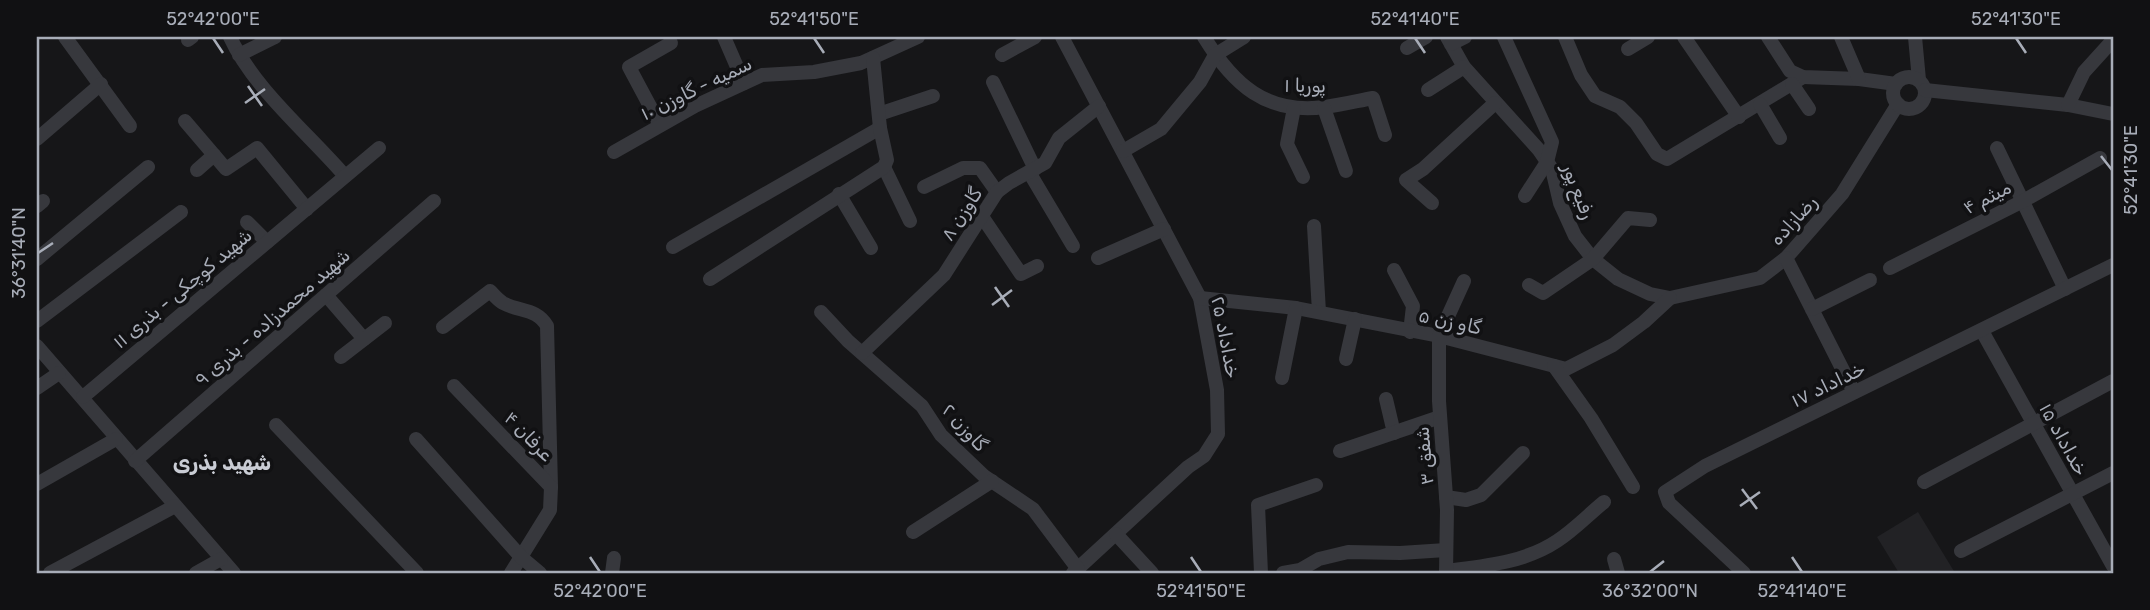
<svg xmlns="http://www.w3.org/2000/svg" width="2150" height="610" font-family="Rubik,Vazirmatn,sans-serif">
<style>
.built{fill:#222225}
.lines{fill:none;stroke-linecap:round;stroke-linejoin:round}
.minor{stroke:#37383d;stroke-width:14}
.ticks{fill:none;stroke:#a8adb8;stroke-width:2.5}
.labels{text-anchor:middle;stroke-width:7;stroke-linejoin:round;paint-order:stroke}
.street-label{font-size:19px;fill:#a8adb8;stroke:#111113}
.neighbourhood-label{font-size:21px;font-weight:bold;fill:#c9ccd4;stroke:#111113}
.neatline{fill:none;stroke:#a8adb8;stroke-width:2.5}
.ticks-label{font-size:18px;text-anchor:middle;fill:#a8adb8}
</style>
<rect width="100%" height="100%" fill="#161618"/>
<path class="built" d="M1918,512L1955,573H1899L1877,537Z"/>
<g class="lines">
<g class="minor">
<path d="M65,37L130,126"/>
<path d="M230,37C254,89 308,133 345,176"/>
<path d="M724,37L744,83"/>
<path d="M1062,37L1200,298L1217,390L1218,434L1204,456L1188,467L1073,573"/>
<path d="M1204,37C1233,84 1266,115 1325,107C1341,105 1357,101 1373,98L1385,135"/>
<path d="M1447,37L1464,67L1539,150L1552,169L1560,203L1575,236L1593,259L1618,279L1650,294L1670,298L1760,278L1786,258L1842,194L1898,104"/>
<path d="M1504,37L1552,142L1547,162L1525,196"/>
<path d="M1565,37L1581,75L1595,96L1620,107L1636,123L1657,154L1667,159L1803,77"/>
<path d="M1684,37L1739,117"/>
<path d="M1768,37L1790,71L1803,77L1859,79L1896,84"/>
<path d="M1841,37L1859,79"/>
<path d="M1915,37L1919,80"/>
<path d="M188,40L192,37"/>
<path d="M1451,44L1465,37"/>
<path d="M1407,48L1426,37"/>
<path d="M1628,49L1648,37"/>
<path d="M239,55L275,37"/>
<path d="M1002,55L1035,37"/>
<circle cx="1909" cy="93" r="16"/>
<path d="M993,82L1035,169"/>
<path d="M1792,84L1809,109"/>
<path d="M1428,90L1464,67"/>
<path d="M1925,90L2068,105L2113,114"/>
<path d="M1760,104L1780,138"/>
<path d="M2068,105L2084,72L2113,40"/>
<path d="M1294,108L1287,144L1303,177"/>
<path d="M1324,108L1346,171"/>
<path d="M879,114L933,96"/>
<path d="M185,121L226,169L257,148L307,209"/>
<path d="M660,125L629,67L671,43"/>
<path d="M37,139L101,84"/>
<path d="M1997,148L2065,289"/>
<path d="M1123,151L1161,129L1200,82L1215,55L1244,37"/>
<path d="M614,152L695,106L762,75L814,72L861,63L918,37"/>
<path d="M884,167L910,221"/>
<path d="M197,170L214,155"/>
<path d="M1029,172L1073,246"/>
<path d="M924,187L963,168H980L997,192"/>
<path d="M839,194L871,248"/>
<path d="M1432,203L1406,180L1423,169L1495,103"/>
<path d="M37,206L43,201"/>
<path d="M981,215L1021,274L1037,266"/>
<path d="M247,222L267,242"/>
<path d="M1314,226L1319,312"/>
<path d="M673,247L880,128"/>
<path d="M1098,258L1164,229"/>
<path d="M1786,258L1854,392"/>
<path d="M37,259L148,167"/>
<path d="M1890,268L2023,201L2100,158"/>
<path d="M1394,270L1413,306L1410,332"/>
<path d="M710,279L884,167L887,160L880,128L873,58"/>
<path d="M1529,285L1543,293L1593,259L1628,218L1650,220"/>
<path d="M326,295L364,339"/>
<path d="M1200,298L1296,308L1439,336L1566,369L1613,345L1644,322L1670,298"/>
<path d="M1812,309L1870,280"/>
<path d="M821,312L848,341L922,406L941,435L984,476L1033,509L1078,569"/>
<path d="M37,321L181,212"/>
<path d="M443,327L490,291C494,295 498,300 503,303C519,312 537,308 547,326L551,487"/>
<path d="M1982,331L2113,566"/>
<path d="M37,346L234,573"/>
<path d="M862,353L944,275L997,192L1009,183L1045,163L1059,138L1099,106"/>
<path d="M341,357L385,323"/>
<path d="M1346,359L1355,319"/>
<path d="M1554,366L1591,418L1633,487"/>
<path d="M1282,378L1296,308"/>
<path d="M454,386L551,487L550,510L511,573"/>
<path d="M37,388L59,373"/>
<path d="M83,397L379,148"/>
<path d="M1386,399L1394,433"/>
<path d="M276,425L417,573"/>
<path d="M416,439L521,557L540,573"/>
<path d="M1340,451L1440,417"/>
<path d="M135,461L434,201"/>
<path d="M1924,482L2113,381"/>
<path d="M37,484L116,439"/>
<path d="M1446,497L1466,500L1481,495L1523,453"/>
<path d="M913,532L992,481"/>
<path d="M1116,534L1152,573"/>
<path d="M1961,551L2113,473"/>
<path d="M1614,559L1618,573"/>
<path d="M1446,571C1484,566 1524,563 1557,541C1574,530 1588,515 1604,502"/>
<path d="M50,573L175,506"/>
<path d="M196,573L221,559"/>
<path d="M612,573L614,558"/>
<path d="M1261,573L1258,505L1316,485"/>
<path d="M1283,573L1300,570L1319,559L1348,552L1400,553L1446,550"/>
<path d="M1446,573L1447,510L1439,401V336L1464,281"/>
<path d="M1744,573L1669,503L1665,492L1705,466L2113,265"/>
</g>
</g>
<path class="ticks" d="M213,38L223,53M814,38L824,53M1415,38L1425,53M2016,38L2026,53M248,86L262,106M245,103L265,89M2101,156L2112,170M38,253L53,243M995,287L1009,307M992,305L1012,290M1742,489L1757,509M1740,506L1760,492M590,557L600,572M1191,557L1201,572M1792,557L1802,572M1650,572L1664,561"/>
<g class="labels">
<g class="street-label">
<text transform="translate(1305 85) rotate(1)" y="7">پوریا ۱</text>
<text transform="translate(696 88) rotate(-26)" y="7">سمیه - گاوزن ۱۰</text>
<text transform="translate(1579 191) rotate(69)" y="7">رفیع پور</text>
<text transform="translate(1987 197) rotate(-27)" y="7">میثم ۴</text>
<text transform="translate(961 214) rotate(-57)" y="7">گاوزن ۸</text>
<text transform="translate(1793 220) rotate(-48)" y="7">رضازاده</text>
<text transform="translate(182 288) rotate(-40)" y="7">شهید کوچکی - بذری ۱۱</text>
<text transform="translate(272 317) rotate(-41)" y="7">شهید محمدزاده - بذری ۹</text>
<text transform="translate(1450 321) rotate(12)" y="7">گاو زن ۵</text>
<text transform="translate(1226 337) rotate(79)" y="7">خداداد ۲۵</text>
<text transform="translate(1828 384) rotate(-26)" y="7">خداداد ۱۷</text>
<text transform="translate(965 427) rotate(48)" y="7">گاوزن ۲</text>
<text transform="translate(529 436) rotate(46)" y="7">عرفان ۴</text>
<text transform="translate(2064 439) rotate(61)" y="7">خداداد ۱۵</text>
<text transform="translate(1424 456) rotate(-95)" y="7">شفق ۳</text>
</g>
<g class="neighbourhood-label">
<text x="222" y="470">شهید بذری</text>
</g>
</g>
<rect width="2150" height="610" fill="none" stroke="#111113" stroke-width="77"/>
<rect x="38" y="38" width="2074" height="534" class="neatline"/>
<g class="ticks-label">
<text x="213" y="25">52°42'00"E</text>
<text x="814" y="25">52°41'50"E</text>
<text x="1415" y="25">52°41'40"E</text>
<text x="2016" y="25">52°41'30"E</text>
<text transform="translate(2131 170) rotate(-90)" y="6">52°41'30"E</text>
<text transform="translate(19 253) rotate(-90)" y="6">36°31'40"N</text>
<text x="600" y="597">52°42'00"E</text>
<text x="1201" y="597">52°41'50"E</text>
<text x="1650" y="597">36°32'00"N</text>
<text x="1802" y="597">52°41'40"E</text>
</g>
</svg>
